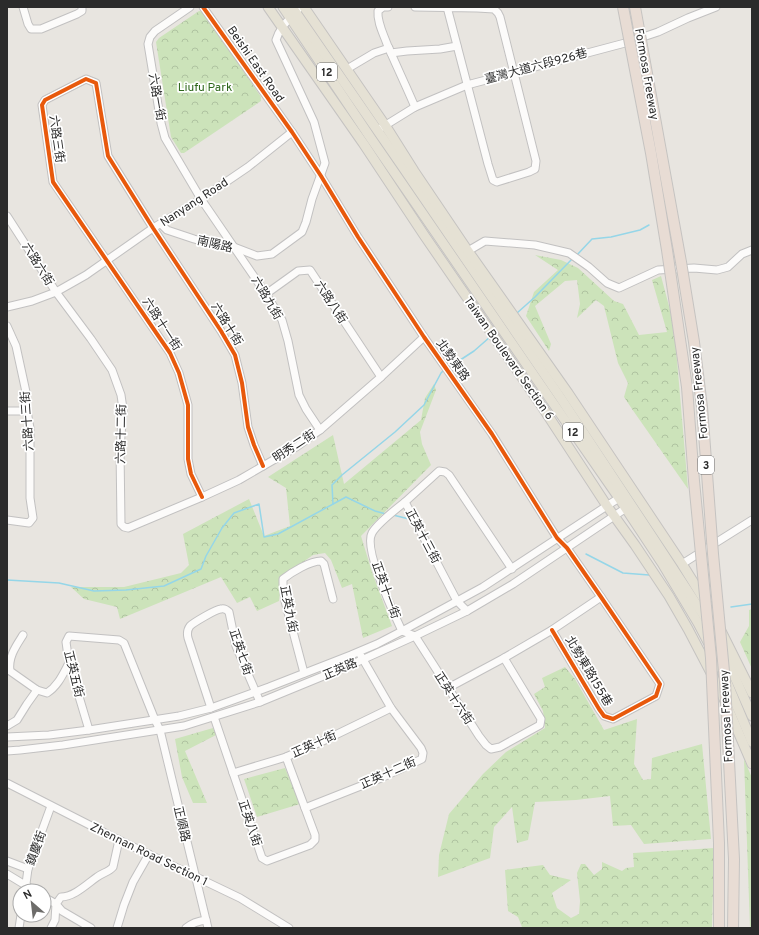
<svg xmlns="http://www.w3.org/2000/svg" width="759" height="935" font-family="Overpass,'Noto Sans TC',sans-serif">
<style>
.forest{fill:url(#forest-crowns)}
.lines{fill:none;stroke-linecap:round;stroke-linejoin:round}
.stream{stroke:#95d6e8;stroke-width:1.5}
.minor-casing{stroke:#c2c1c1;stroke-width:9}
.major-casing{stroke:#c5c3c1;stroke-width:11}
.minor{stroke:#fcfbfa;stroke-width:7}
.major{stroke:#e5e1d4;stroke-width:9}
.highway-bridge-casing{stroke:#c5c3c1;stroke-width:12;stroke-linecap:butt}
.highway-bridge{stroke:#e8dcd4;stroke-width:10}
.cycleway-casing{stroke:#fff;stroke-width:6}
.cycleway{stroke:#e8590c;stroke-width:4}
.labels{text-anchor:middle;stroke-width:3.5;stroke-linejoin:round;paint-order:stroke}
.shield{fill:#fff;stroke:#6b6b6b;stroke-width:1}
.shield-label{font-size:11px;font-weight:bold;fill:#2b2b2b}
.street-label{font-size:12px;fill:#2b2b2b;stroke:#fff}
.park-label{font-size:12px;fill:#2e671b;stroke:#fff}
</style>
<defs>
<pattern id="forest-crowns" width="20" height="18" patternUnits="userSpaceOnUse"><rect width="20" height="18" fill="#cce3ba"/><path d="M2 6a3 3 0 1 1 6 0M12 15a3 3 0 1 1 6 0" fill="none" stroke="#afc3a0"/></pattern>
</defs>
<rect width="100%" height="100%" fill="#e8e5e0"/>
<g class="forest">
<path d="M199,11L204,12L261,97V101L184,153H181L171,137L156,42L159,38Z"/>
<path d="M535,255L561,260L578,268L614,301L623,304L639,335L667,332L652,280L661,276L674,325L688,489L632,409L624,397L628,383L618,363L604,306L596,300L577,318L580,304L577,280L565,281L535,306L551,344L549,351L526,316L534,292L558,270Z"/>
<path d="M434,384L436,390L420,432L422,444L431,465L361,536L372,572L392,626L363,638L352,584L342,588L331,560L325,553L313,555L282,577L279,601L257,611L250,597L237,603L221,577L120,619L117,607L84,599L71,587H124L181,573L189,565L183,534L249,499L264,536L290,526L286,488L268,477L333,435L344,484L421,420L425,398Z"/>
<path d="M752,609V669L740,642L749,626V610Z"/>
<path d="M565,667L575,679L604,730L637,719L634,764L643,780L651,779L652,758L702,744L711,839L644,844L631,825L613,826L610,796L576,800L535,802L528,840L517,843L512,807L494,827L490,858L438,877L439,855L449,814L483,774L506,752L545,728L543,711L534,694L545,687L542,678Z"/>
<path d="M213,728L216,735L185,751L207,803H193L182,777L175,739Z"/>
<path d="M744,759L752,778V928H750Z"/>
<path d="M285,768L300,804L257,817L244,779Z"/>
<path d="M714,848L712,928H522V927L518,917L508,911L505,870L543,865L550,875L571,880L552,893L557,908L571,918L579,914L580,901L577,873L581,864H585L594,875L602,869V862L622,871L626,868L634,867L633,853Z"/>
</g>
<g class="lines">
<g class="stream">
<path d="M576,256L592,239L611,237L640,230L649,225"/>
<path d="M517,313L535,297L573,258"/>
<path d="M451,366L474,351L490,337"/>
<path d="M333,504L332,485L342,475L395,432L424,405L441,373L443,371"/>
<path d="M393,515L409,519"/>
<path d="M586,554L623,573L649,575"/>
<path d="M7,580L59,583L94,591L126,590L164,586L201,569L206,556L222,528L234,513L259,504L264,537L278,534L346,497L375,511L386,514"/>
<path d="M731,607L752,604"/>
</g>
<g class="minor-casing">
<g id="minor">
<path d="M23,7L28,24L31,29H41L77,14L82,11V7"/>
<path d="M190,7L155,31L150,37L148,44L161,123L165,138L201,199L266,294L282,320L288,341L299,395L306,409L320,430"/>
<path d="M203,7L292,132L321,176L358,237L424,337L492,434L557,538L567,548L601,597L660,684L656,696L613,719L604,716L599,709L552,630"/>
<path d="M388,7H383L378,11C377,22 383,33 387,44C396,65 406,86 415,107"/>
<path d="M415,7L477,8L494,9L498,13L500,17L536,161L535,169L529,172L497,182L493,180L488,164L447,7"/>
<path d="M391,53L407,51L440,49L457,46"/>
<path d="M347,69L374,53L389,48"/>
<path d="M381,128L415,107L467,85L625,43L658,32L688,18L716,7"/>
<path d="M7,216L56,292L91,339L112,370L121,395L123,409L120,449L121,524L124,527L128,528L202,497L239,480L296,447L320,430L381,377L424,337"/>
<path d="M161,224L167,230L194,239L215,245L226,244L257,256L272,254L302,232L306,222L312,199L325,163L314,122L276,40C280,26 291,18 300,7"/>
<path d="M468,251L485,241L535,245L569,253L589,267L607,283L619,288L658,270L694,268L717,270L728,267L742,254L752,250"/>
<path d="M266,294L298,271L310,270L381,377"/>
<path d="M7,307L32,301L56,292L86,275L153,228L201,199L248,167L292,132"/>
<path d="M7,326L16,346L26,392L27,411L30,428V498L33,518L29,523L7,520"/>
<path d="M7,411H27"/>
<path d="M202,497L191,474L188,459V405L179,373L170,353L53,182L42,105L45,100L86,79L96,83L108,156L153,228L221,331L235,355L242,383L248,427L254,445L263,466"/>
<path d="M405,502C396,509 377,524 372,533C363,549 394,614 402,631L415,636L479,736L486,745L491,749L500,747L540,725L541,719L504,658"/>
<path d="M682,564L752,520"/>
<path d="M467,611L457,601L405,502L439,471L445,472L449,475L512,569"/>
<path d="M23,635C16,646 8,657 10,671L37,690L47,693C58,686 63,674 69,663"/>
<path d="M304,673L285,601L283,584V579C292,572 310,561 321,561L324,564L333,599"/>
<path d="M448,688L504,658L552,630L601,597"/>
<path d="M211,708L188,638C187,634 187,630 190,626C193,623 216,609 221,609C224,608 227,610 229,612L236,646L260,702"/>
<path d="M214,717L262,858L267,861L310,845L315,840V835L286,757"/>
<path d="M7,726L17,720L27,704L37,690"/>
<path d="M89,730L69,663L66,642L69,636L119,640L124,643L155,720L160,730L208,928"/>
<path d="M7,737L49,735L89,730L179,716L211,708L269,687L351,655L377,644L402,631L483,587L622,496"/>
<path d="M7,751L20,750L63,745L184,726L260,702L355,663L415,636L467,611L513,584L629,506"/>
<path d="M233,773L286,757L325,740L391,708"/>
<path d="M7,783L119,840L240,898L289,928"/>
<path d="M305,808L381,778L422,759L423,753L421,748L391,708L361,656"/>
<path d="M7,861L28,869"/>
<path d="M7,874L35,891"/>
<path d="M25,891L28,869L51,806"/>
<path d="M44,897L56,904L62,911L91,928"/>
<path d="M19,928L21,915"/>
<path d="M51,928L55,920L56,904L61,897C74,897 87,884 97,877C102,873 109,872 113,867L119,840"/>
<path d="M117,928L124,905L133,882L149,854"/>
<path d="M186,928C192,923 198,921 206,920"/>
</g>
</g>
<g class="major-casing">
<g id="major">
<path d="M268,7L363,143L424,235L543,408L607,506L635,545L669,596L688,629L721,692L752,764"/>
<path d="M283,7L370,137L553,403L619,498L662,563L698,623L718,661L752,742"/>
<path d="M292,7L400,163L560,397L651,535L706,619L726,657L752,716"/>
<path d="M304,7L385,125L414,171L468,251L568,393L682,564L710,609L752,693"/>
</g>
</g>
<use href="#minor" class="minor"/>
<use href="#major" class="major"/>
<g class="highway-bridge-casing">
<g id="highway-bridge">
<path d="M623,7L651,153L667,250L687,387L694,481L711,658L719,843V928"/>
<path d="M635,7L681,262L694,342L702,407L713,554L725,682L734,859L733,928"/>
</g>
</g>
<use href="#highway-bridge" class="highway-bridge"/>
<g class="cycleway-casing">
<g id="cycleway">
<path d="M203,7L292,132L321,176L358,237L424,337L492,434L557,538L567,548L601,597L660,684L656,696L613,719L604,716L599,709L552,630"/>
<path d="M202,497L191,474L188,459V405L179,373L170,353L53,182L42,105L45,100L86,79L96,83L108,156L153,228L221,331L235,355L242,383L248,427L254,445L263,466"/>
</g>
</g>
<use href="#cycleway" class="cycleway"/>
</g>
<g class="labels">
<g class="shield">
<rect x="317" y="63" width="20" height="18" rx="3"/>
<rect x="563" y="423" width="20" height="18" rx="3"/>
<rect x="698" y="456" width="16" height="18" rx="3"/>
</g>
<g class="shield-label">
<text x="327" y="76">12</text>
<text x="573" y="436">12</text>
<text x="706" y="469">3</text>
</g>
<g class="street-label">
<text transform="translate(256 64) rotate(55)" y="4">Beishi East Road</text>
<text transform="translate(536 66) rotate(-15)" y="4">臺灣大道六段926巷</text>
<text transform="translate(647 74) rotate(80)" y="4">Formosa Freeway</text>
<text transform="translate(157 97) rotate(80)" y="4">六路一街</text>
<text transform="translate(57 139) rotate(82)" y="4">六路三街</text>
<text transform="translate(194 202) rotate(-33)" y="4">Nanyang Road</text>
<text transform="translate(215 244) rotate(13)" y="4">南陽路</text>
<text transform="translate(38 264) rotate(58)" y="4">六路六街</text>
<text transform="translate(267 298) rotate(59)" y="4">六路九街</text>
<text transform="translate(331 302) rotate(57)" y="4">六路八街</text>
<text transform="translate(162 324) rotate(57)" y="4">六路十一街</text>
<text transform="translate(227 324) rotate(58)" y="4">六路十街</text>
<text transform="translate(509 358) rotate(55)" y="4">Taiwan Boulevard Section 6</text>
<text transform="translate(453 360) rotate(55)" y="4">北勢東路</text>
<text transform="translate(699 393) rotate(-96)" y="4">Formosa Freeway</text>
<text transform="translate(27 421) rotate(-94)" y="4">六路十三街</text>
<text transform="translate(121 434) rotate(-89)" y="4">六路十二街</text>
<text transform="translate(294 446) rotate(-33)" y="4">明秀二街</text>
<text transform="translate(423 536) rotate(62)" y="4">正英十三街</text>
<text transform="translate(386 590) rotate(70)" y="4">正英十一街</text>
<text transform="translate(289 609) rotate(79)" y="4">正英九街</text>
<text transform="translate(241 652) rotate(71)" y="4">正英七街</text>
<text transform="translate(340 669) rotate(-23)" y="4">正英路</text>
<text transform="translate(589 671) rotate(59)" y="4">北勢東路155巷</text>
<text transform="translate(74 674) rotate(76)" y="4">正英五街</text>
<text transform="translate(454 698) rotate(57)" y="4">正英十六街</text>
<text transform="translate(726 716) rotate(-93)" y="4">Formosa Freeway</text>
<text transform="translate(314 744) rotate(-24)" y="4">正英十街</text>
<text transform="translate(388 773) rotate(-24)" y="4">正英十二街</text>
<text transform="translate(250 823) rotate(71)" y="4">正英八街</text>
<text transform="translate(182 824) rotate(77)" y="4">正順路</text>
<text transform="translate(36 848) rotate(-70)" y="4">鎮慶街</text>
<text transform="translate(149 854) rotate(26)" y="4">Zhennan Road Section 1</text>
</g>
<g class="park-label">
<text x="205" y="91">Liufu Park</text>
</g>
</g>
<rect width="759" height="935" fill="none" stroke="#2b2b2b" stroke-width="16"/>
<g transform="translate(32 903) rotate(332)"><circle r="19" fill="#ffffff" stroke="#aaaaaa"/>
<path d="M0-3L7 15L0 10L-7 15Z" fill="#6d6c6a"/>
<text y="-6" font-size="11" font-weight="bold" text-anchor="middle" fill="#2b2b2b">N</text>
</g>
</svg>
